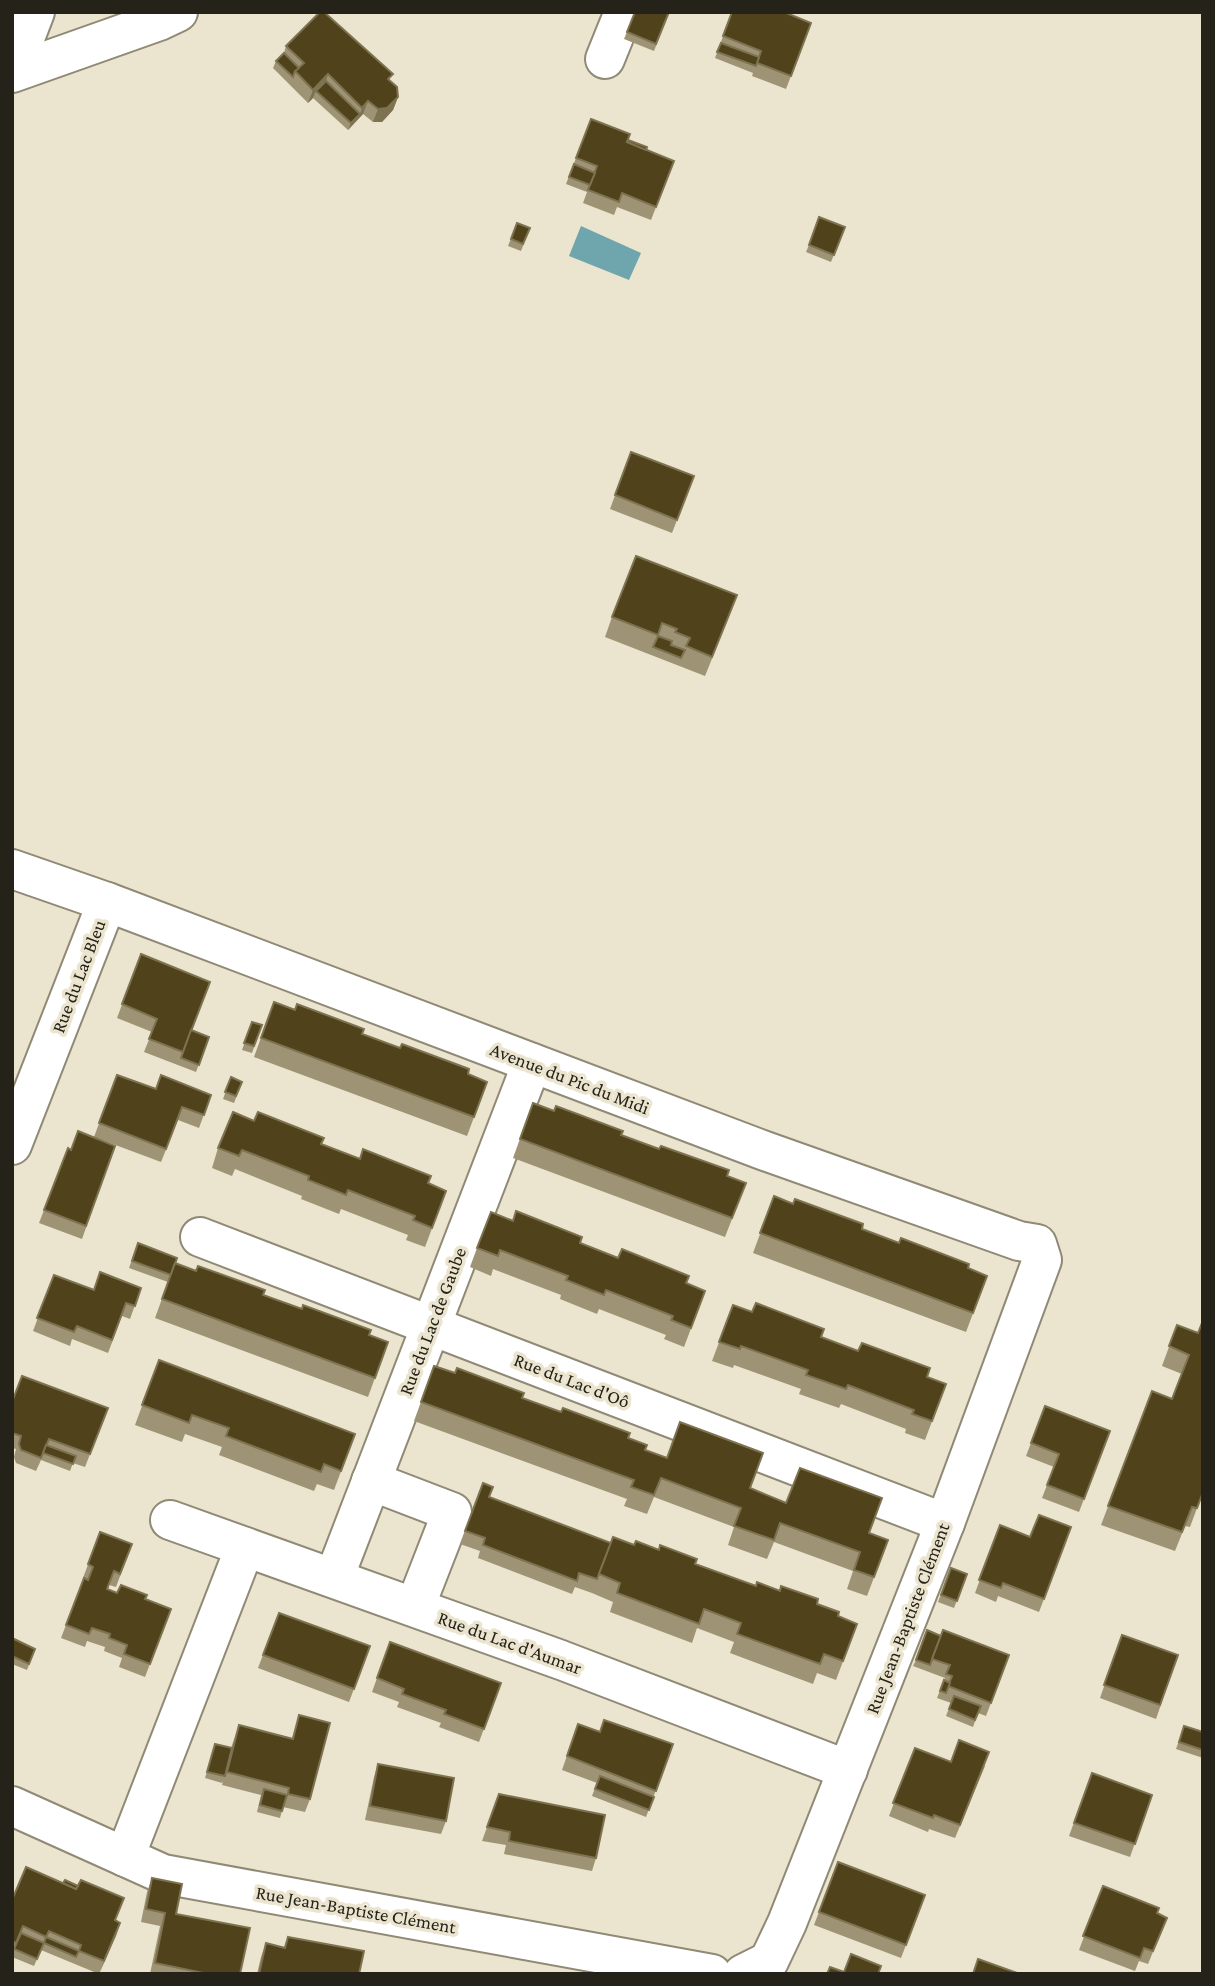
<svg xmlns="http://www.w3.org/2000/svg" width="1215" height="1986" font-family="'Crimson Pro',serif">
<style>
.water{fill:#6fa6ae}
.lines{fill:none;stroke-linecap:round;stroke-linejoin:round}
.minor-casing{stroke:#8f8975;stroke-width:42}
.minor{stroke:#fff;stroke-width:38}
.wall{fill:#9e9475}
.shaded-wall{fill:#7e7351}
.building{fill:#50431c;stroke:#7e7351;stroke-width:2}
.labels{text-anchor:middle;stroke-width:7;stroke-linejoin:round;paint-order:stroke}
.street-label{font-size:19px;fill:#25221a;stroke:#ebe4ce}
</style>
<rect width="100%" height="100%" fill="#ebe4ce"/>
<path class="water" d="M581,226L641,253L629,280L569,256Z"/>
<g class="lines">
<g class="minor-casing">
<g id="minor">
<path d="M605,59L624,12"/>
<path d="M12,72L35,12"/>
<path d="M12,73L159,21L178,12"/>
<path d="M12,869L107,902L765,1151L1019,1241L1037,1244L1042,1260L945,1523L787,1923L769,1961L743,1974"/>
<path d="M12,1145L107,902"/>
<path d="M200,1237L945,1523"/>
<path d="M371,1481L452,1512L415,1607"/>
<path d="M170,1520L561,1660L848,1770"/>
<path d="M334,1578L532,1063"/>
<path d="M12,1806L163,1874L712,1974"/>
<path d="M125,1857L245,1547"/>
</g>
</g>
<use href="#minor" class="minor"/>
</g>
<g class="wall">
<path d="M635,12H669L654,51L624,39Z"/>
<path d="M732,12L811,23L786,89L752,76L753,73L715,58Z"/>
<path d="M286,46L390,81L398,97L393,110L382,122H373L363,114L348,130L313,98L308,103L273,68L276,61L284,53Z"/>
<path d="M591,119L646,150L674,161L651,220L617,207L614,215L583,203L587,192L566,184Z"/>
<path d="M517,223L530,228L521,251L508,246Z"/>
<path d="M845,227L831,262L806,252L809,245Z"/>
<path d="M631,452L694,476L672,533L610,509Z"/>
<path d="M730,614L705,676L605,637L612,617Z"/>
<path d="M141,954L192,1030L209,1037L196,1072L144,1052L152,1032L117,1018Z"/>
<path d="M274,1002L362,1034L487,1082L467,1136L254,1057Z"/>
<path d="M252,1022L262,1025L252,1053L242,1050Z"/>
<path d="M117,1075L156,1089L211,1095L199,1128L178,1120L161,1162L94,1137Z"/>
<path d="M231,1077L242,1082L234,1103L223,1099Z"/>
<path d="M533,1103L621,1135L746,1183L725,1237L513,1158Z"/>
<path d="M254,1121L322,1144L446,1191L425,1247L406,1240L408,1235L341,1209L339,1214L301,1199L302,1196L235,1169L232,1176L212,1168L218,1148Z"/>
<path d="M115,1146L82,1239L39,1223L68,1148L71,1150Z"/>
<path d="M774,1196L987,1276L966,1332L753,1253Z"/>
<path d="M513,1221L580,1243L686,1283L698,1310L684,1347L664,1339L666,1335L599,1309L597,1314L560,1299L561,1295L493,1269L491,1276L470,1267L477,1248Z"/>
<path d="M138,1243L177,1258L168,1282L129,1268Z"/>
<path d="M175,1263L263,1295L388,1342L368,1397L155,1318Z"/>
<path d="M54,1275L94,1290L141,1288L130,1319L122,1316L108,1353L72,1339L70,1346L33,1331Z"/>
<path d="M733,1305L946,1384L925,1440L905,1433L906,1429L841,1404L839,1408L799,1394L801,1389L734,1365L733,1368L712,1361Z"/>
<path d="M1177,1325L1198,1333L1203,1492L1190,1527L1185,1526L1175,1551L1101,1525L1152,1391L1172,1399L1182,1374L1162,1366Z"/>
<path d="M159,1360L355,1434L334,1490L317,1484L314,1491L219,1455L222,1447L185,1434L182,1442L135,1425Z"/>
<path d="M434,1366L628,1438L645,1450L888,1540L867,1596L847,1589L853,1571L774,1542L767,1559L728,1545L734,1527L654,1497L647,1514L624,1506L627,1499L414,1421Z"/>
<path d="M12,1402L108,1408L85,1467L73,1463L70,1471L41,1460L36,1471L16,1463L14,1457L16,1449L12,1448Z"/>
<path d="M1045,1406L1110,1431L1079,1512L1042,1498L1054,1467L1026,1456Z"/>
<path d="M483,1483L493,1487L489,1497L611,1543L634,1545L695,1564L756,1586L817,1604L838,1617L857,1624L836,1680L817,1673L813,1684L730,1653L734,1642L697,1628L692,1643L610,1612L613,1602L592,1593L575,1587L572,1594L478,1558L480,1551L460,1544Z"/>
<path d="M1000,1525L1030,1537L1071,1527L1039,1612L998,1596L996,1602L975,1593Z"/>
<path d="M100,1532L132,1544L116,1587L109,1585L108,1590L117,1593L145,1599L171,1609L145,1677L119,1667L122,1658L104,1651L105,1647L87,1641L85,1647L61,1638L84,1578L88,1580L83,1578Z"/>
<path d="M951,1568L967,1574L954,1608L938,1602Z"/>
<path d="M279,1613L370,1646L349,1702L258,1668Z"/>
<path d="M1122,1635L1178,1655L1156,1719L1100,1698Z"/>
<path d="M941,1636L1009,1655L986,1716L978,1713L973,1727L946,1716L951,1703L937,1698L945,1678L913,1666L916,1660Z"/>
<path d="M12,1638L35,1649L27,1670L12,1664Z"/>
<path d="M390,1642L501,1683L479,1742L439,1727L441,1723L397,1707L399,1702L372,1692Z"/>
<path d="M299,1715L310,1799L305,1812L283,1807L280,1818L257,1812L261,1795L222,1785L223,1781L222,1783L205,1778L215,1744L231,1748L239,1725L292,1738Z"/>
<path d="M578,1724L600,1732L673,1744L646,1817L592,1796L597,1783L562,1770Z"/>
<path d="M1184,1726L1203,1732V1758L1176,1749Z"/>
<path d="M915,1748L951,1762L985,1766L955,1838L929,1829L928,1832L889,1816Z"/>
<path d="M378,1764L446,1821L441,1834L365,1820L374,1777Z"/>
<path d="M1092,1773L1152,1795L1130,1857L1069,1836Z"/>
<path d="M499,1794L596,1858L592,1871L504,1854L506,1845L482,1841Z"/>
<path d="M838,1862L925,1895L901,1958L814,1925Z"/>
<path d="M152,1878L176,1914L240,1974H150L160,1926L141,1922L147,1892Z"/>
<path d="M1103,1886L1167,1918L1148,1964L1139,1961L1135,1971L1079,1950Z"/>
<path d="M12,1900L115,1920L120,1923L99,1974L41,1950L34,1966L12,1957Z"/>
<path d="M288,1937L359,1974H257L261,1957L266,1943L284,1947Z"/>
</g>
<g class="shaded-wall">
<path d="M328,74L324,88L316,91L313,98L308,103L313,90Z"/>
<path d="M398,97L393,110L382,122H373L378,109Z"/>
<path d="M368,101L363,114L348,130L351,123L360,114L362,108Z"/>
<path d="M120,1923L116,1936L99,1974L104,1961Z"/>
</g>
<g class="building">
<path d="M320,12H324L393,74L388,79L397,87L398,97L387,108L378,109L368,101L362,108L328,74L313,90L295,71L304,63L286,46Z"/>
<path d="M635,12H669L656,44L627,32Z"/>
<path d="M732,12H784L811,23L791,76L757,63L761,51L723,36Z"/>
<path d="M721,43L759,57L756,66L717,52Z"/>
<path d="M284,53L299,68L295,71L293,77L276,61Z"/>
<path d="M326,81L360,114L351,123L316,91Z"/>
<path d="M591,119L630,134L627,142L674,161L656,207L622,193L619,202L588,190L597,166L576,158Z"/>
<path d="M628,140L647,147L646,150L627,142Z"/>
<path d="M574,164L595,173L590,185L569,177Z"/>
<path d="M819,217L845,227L834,255L809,245Z"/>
<path d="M517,223L530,228L523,244L511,239Z"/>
<path d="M631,452L694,476L677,520L615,495Z"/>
<path d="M636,556L737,595L712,657L686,646L690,638L675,632L677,629L662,623L658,635L612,617Z"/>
<path d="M658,636L672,641L671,645L685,650L681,658L653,647Z"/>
<path d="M141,954L210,982L183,1052L149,1039L157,1019L122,1004Z"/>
<path d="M274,1002L295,1010L297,1004L364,1029L362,1034L400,1048L402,1044L469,1069L468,1074L487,1082L474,1117L261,1038Z"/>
<path d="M252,1022L262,1025L254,1046L244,1043Z"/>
<path d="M191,1030L209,1037L199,1065L181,1058Z"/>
<path d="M117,1075L156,1089L161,1075L211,1095L204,1115L182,1107L166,1149L99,1123Z"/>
<path d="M231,1077L242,1082L236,1096L225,1092Z"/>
<path d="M533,1103L554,1111L556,1106L623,1131L621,1135L659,1149L661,1146L729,1170L727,1176L746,1183L732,1218L520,1139Z"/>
<path d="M233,1112L254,1121L258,1112L324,1138L321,1144L360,1159L363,1149L431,1176L428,1183L446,1191L432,1228L413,1220L415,1216L348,1190L346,1195L308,1180L309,1176L242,1150L239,1156L218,1148Z"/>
<path d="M78,1131L115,1146L86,1226L44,1210L68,1148L71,1150Z"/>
<path d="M774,1196L793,1204L795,1199L863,1224L862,1229L899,1243L901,1238L969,1264L968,1268L987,1276L973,1313L760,1233Z"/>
<path d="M516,1211L582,1237L580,1243L618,1258L622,1249L689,1276L686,1283L705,1291L691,1328L671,1320L673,1316L606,1290L604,1295L566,1280L568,1276L500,1250L498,1256L477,1248L491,1212L513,1221Z"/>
<path d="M138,1243L177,1258L171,1275L132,1261Z"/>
<path d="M175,1263L196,1271L198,1266L265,1290L263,1295L302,1309L303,1305L371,1330L369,1335L388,1342L375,1378L162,1299Z"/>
<path d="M100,1272L141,1288L135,1306L126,1303L112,1340L77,1326L74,1332L37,1318L54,1275L94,1290Z"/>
<path d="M756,1303L824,1329L821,1337L858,1351L862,1343L930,1368L927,1377L946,1384L932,1421L912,1414L914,1410L848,1385L846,1389L806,1375L808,1370L741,1346L740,1349L719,1342L733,1305L752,1312Z"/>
<path d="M1202,1323H1203V1492L1197,1508L1192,1507L1182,1532L1108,1506L1152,1391L1172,1399L1189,1355L1169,1346L1177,1325L1198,1333Z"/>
<path d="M159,1360L355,1434L341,1471L324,1464L321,1472L226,1436L229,1428L192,1415L189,1423L142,1405Z"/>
<path d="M434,1366L455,1373L457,1368L524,1393L522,1398L561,1412L563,1408L630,1433L628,1438L647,1445L645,1450L667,1458L680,1422L763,1453L750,1488L786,1503L800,1468L882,1498L869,1533L888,1540L874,1577L854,1570L860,1552L780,1523L774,1540L734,1526L741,1508L661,1478L654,1495L631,1487L634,1480L421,1402Z"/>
<path d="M22,1376L108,1408L90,1454L49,1439L41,1458L21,1450L19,1444L21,1436L12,1433V1402Z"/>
<path d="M1045,1406L1110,1431L1084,1499L1047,1485L1059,1454L1031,1443Z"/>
<path d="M46,1445L76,1456L73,1464L43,1453Z"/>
<path d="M483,1483L493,1487L489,1497L611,1543L597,1579L579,1573L577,1581L483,1545L485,1538L465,1531Z"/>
<path d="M1039,1515L1071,1527L1044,1599L1003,1583L1001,1588L979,1580L1000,1525L1030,1537Z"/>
<path d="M100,1532L132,1544L120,1574L114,1571L107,1589L117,1593L121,1585L147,1595L145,1599L171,1609L150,1664L124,1654L127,1645L109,1638L110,1634L92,1628L89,1634L66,1625L84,1578L88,1580L93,1567L88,1564Z"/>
<path d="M613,1537L634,1545L636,1541L659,1550L660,1545L697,1559L695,1564L756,1586L757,1582L780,1591L781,1586L818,1599L817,1604L839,1612L838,1616L857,1624L843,1661L824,1654L820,1664L737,1634L741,1623L704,1609L699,1624L617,1593L620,1583L599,1574Z"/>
<path d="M951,1568L967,1574L957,1601L941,1595Z"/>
<path d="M279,1613L370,1646L354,1689L263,1655Z"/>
<path d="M927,1630L941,1636L930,1665L916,1660Z"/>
<path d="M943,1630L1009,1655L991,1703L948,1686L952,1676L946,1674L950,1665L932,1659Z"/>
<path d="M1122,1635L1178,1655L1160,1705L1104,1685Z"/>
<path d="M12,1638L35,1649L29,1664L12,1656Z"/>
<path d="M390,1642L501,1683L484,1729L444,1714L446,1710L402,1694L404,1689L377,1678Z"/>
<path d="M944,1680L950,1683L946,1693L940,1691Z"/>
<path d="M954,1696L981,1706L975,1720L949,1709Z"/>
<path d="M299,1715L330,1723L310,1799L288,1794L289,1788L227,1772L239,1725L293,1739Z"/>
<path d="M604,1720L673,1744L656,1791L567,1756L578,1724L600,1732Z"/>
<path d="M1184,1726L1203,1732V1750L1179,1742Z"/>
<path d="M959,1740L989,1752L960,1825L934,1815L933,1818L893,1803L915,1748L951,1762Z"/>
<path d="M215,1744L232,1748L225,1776L207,1772Z"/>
<path d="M378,1764L454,1778L446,1821L370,1806Z"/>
<path d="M1092,1773L1152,1795L1135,1844L1074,1823Z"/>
<path d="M600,1776L654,1797L649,1810L595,1789Z"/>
<path d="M264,1789L287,1795L282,1811L260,1805Z"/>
<path d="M499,1794L605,1815L596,1858L509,1841L510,1832L487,1827Z"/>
<path d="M838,1862L925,1895L906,1945L819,1912Z"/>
<path d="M26,1867L76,1889L81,1880L124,1898L115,1920L120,1923L104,1961L79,1951L81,1945L49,1931L46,1937L23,1926L16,1943L12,1941V1900Z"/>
<path d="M152,1878L182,1884L176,1914L250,1928L240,1974H208L155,1963L165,1913L146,1909Z"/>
<path d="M65,1880L78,1886L76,1889L63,1883Z"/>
<path d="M1103,1886L1159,1908L1157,1913L1167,1918L1153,1951L1144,1948L1140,1958L1083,1936Z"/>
<path d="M21,1933L44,1943L37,1959L14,1949Z"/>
<path d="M46,1937L79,1951L76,1957L44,1943Z"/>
<path d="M288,1937L364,1951L359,1974H259L266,1943L285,1948Z"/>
<path d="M851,1954L881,1966L878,1974H827L830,1967L844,1972Z"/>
<path d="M978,1959L1020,1974H973Z"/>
</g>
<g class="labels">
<g class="street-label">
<text transform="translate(78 976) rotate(-69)" y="7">Rue du Lac Bleu</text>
<text transform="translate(570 1078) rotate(21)" y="7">Avenue du Pic du Midi</text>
<text transform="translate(432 1321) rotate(-69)" y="7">Rue du Lac de Gaube</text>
<text transform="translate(572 1380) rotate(21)" y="7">Rue du Lac d'Oô</text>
<text transform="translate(907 1618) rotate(-69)" y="7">Rue Jean-Baptiste Clément</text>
<text transform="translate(510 1642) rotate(20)" y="7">Rue du Lac d'Aumar</text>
<text transform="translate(356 1909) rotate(10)" y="7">Rue Jean-Baptiste Clément</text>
</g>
</g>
<rect width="1215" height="1986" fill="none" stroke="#25221a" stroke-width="28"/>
</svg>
